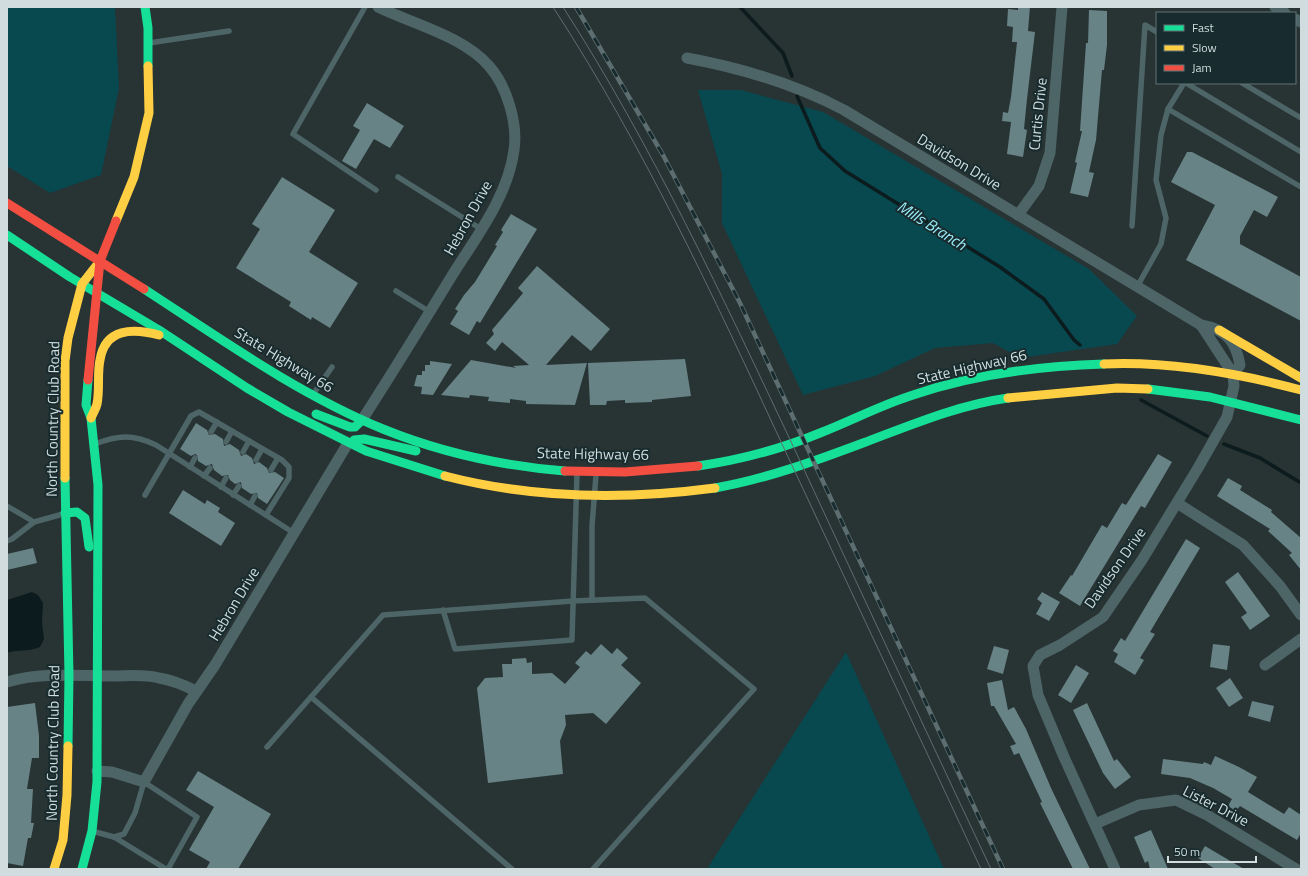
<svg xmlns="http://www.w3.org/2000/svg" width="1308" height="876" font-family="'Titillium Web',sans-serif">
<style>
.green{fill:#084950}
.water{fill:#0c1b1d}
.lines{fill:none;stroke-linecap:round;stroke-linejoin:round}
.stream{stroke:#0c1b1d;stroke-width:3.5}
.building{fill:#678386}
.lane{stroke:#4e6568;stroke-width:5.5}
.street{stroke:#4e6568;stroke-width:11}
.fast{stroke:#16e098;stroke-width:9}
.slow{stroke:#ffcf43;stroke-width:9}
.jam{stroke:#f24e42;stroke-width:9}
.tram{stroke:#5c6e70;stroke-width:1}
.rail-casing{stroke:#5c6e70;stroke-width:4.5}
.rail{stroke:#182c2f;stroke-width:3;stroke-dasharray:9;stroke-linecap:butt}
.labels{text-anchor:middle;stroke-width:4;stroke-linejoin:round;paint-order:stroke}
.street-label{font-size:15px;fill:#d0dcde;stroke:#182c2f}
.water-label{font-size:16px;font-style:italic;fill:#98ecf9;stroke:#182c2f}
</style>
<rect width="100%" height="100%" fill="#283334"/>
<g class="green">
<path d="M7,7H115L119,88L101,175L50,193L7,166Z"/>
<path d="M698,90H741L823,112L1089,269L1137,316L1117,344L1020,358L993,343L935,348L875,376L803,395L722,223V174Z"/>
<path d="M846,652L944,869H707Z"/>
</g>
<path class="water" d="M32,592L38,595L43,603L42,623L44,639L40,647C29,652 18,649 7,653V600Z"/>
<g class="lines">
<g class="stream">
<path d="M740,7L783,53L792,76"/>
<path d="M797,96L820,148L845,171L1000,267L1044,299L1074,340L1080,345"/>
<path d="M1141,400L1207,436"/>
<path d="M1224,444L1260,458L1301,483"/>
</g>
</g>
<g class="building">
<path d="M1018,7H1030L1028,31L1035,32L1027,99L1024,129L1027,130L1023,157L1007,154L1011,122L1002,121L1003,112L1008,113L1011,97L1017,42H1012L1013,27L1007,26L1008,9L1018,10Z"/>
<path d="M1089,10L1107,11V45L1104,70H1102L1096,140L1089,172L1094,173L1088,197L1070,193L1077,163L1075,162L1082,131H1080L1086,43H1088Z"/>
<path d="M367,103L404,126L390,148L374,139L356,169L342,161L360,130L353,126Z"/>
<path d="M1187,152H1192L1278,197L1267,217L1254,210L1240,236V244L1301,277V321L1186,260L1215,205L1171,182Z"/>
<path d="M282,177L335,210L309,252L358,283L330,328L312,317L311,320L289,306L291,302L236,268L260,229L252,224Z"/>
<path d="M511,214L537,229L480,323L477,321L469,335L450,324L458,311L455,309L464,295L475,282L497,246L495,245L503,232L501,230Z"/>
<path d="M537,266L610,329L591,351L572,335L546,365L587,363L575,405L526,404V401L510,399V403L488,401L489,397L470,395L469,398L441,395L471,360L516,368L513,366L529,365L502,342L495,351L486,343L494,334L492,330L523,293L518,288Z"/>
<path d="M685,359L691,396L652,400V402L625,403V400L607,401L606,405H590L588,363Z"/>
<path d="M430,361L452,364L433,395L421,394L422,387L414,386L417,375H422V371H425V365H430Z"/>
<path d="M196,423L207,430L209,435L215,434L223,439L224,446L230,444L239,450L241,456L246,454L252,458L254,464L259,462L267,468L269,473L275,472L284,478L267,504L258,498L257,493L251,494L242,488L241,482L235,484L230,480L228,475L222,476L214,470L212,464L206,466L198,461L197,455L195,454L191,456L180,449Z"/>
<path d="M1158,454L1172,462L1145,508L1141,506L1080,606L1059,593L1071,575L1072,576L1102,525L1107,528L1122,503L1126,505Z"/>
<path d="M1228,478L1242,486L1240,490L1272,510L1271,512L1301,538V570L1289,555L1292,553L1268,531L1270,529L1217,496Z"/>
<path d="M183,490L205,504L207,500L220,508L218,512L235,523L221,546L169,513Z"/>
<path d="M1186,539L1200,548L1150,632L1155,634L1140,658L1144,660L1135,675L1114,662L1118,654L1113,651L1121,638L1125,641Z"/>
<path d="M33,548L37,563L7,570V554Z"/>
<path d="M1238,572L1270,616L1250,630L1241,617L1247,613L1225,582Z"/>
<path d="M1042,592L1060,602L1049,621L1036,614L1042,603L1037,599Z"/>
<path d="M601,644L612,654L617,648L628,658L621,665L641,683L606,724L593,713L565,715L566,725L560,741L563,774L488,783L477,688L485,678L503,677L502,664H512V659L526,658L527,663L532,662V674L552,673L565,684L580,667L575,663L586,651L591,655Z"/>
<path d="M1213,644L1230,646L1227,670L1210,667Z"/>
<path d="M994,646L1009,650L1003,674L987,669Z"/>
<path d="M1076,665L1089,673L1071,703L1058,695Z"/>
<path d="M1230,678L1243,698L1229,707L1216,688Z"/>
<path d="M1002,680L1008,710L1014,707L1026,729L1051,788L1090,869H1073L1040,803L1042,802L1019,753L1014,755L1010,746L1016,744L994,706H991L987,683Z"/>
<path d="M1252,701L1274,706L1270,722L1248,716Z"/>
<path d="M35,703L39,736V758H32L27,789H33L31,823H34L31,838H28L23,866L7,863V707Z"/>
<path d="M1087,703L1114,761L1117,759L1131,777L1115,789L1103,773L1073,710Z"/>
<path d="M1215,756L1239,767L1257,777L1248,792L1284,814L1289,807L1301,815V833L1297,840L1240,806L1236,811L1228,806L1232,799L1213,788L1190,778L1161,774L1163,759L1203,764L1204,762L1211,765Z"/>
<path d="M198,771L271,814L238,869H206L210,862L189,850L214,807L186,790Z"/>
<path d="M1151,830L1168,869H1150L1148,861L1145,863L1134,837Z"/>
<path d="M1205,846L1244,869H1215L1198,858Z"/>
</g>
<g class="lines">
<g class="lane">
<path d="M365,7L293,134L376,190"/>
<path d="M149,43L229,31"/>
<path d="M1186,83L1301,152"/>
<path d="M1242,83L1301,118"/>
<path d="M1168,109L1301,187"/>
<path d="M398,177L481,229"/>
<path d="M1132,226L1145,25L1157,32"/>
<path d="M1137,287L1161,244L1166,218L1156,180L1161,135L1168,109L1184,83"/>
<path d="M396,291L430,312"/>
<path d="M314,393L332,367"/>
<path d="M211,432L217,422"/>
<path d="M226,442L232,431"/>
<path d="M95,444C118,435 133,434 156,445L294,533"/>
<path d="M243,452L249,441"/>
<path d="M256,460L262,449"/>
<path d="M190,467L195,458"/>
<path d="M271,470L278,458"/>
<path d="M204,476L210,468"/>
<path d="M221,487L226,478"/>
<path d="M145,495L191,416L199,412L282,460L289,467V478L266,515"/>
<path d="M233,495L239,486"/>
<path d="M250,505L255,496"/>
<path d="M7,506L34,522"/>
<path d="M7,541L12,539L34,522L63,514"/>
<path d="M592,600V526L596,475"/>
<path d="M443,610L455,649L572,640L577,473"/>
<path d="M267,747L311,697"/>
<path d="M92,831L114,837L124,834L135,813L144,782L197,817L168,869"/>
<path d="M114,837L166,869"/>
<path d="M512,869L311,697L383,615L573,601L645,598L754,689L593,869"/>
</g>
<g class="street">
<path d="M1275,7L1285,13"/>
<path d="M1295,19L1301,22"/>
<path d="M687,58C741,68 795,84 844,110L1201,325C1225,329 1236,341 1240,365L1233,374"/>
<path d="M1018,215L1039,186L1050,153L1062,7"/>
<path d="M362,420C393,372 423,323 453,274C477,236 508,196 514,150C518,124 507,86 489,66C463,36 413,24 378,7"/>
<path d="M1177,503L1243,545L1280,586L1301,615"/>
<path d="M1265,665L1301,639"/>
<path d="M7,682C41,672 79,676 113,676C128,676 144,674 159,678C172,680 184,685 196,691"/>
<path d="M97,771L112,772L144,782L188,704L215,665L348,443"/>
<path d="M1095,824L1139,805L1176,800L1207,815L1296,869"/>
<path d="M1115,869L1064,757L1038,695L1033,666L1040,655L1060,645L1103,617L1142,560L1198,468L1227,417L1234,386L1233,374L1201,325"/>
</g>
<g class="fast">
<path d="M145,7L148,28V66"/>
<path d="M7,235L70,277L159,330L247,388L288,412L366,451L445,476"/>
<path d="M144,289C221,339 298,394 383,429C442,453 503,466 565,471"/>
<path d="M1148,389L1210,397L1301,420"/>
<path d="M316,414L350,427H355L362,420"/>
<path d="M354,440L364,439L416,451"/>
<path d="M698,466C740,460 781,449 820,433C851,421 881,405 913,395C974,374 1039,366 1104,364"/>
<path d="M65,478L69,675L68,746"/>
<path d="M715,488C766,479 815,461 863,443C911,425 958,405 1008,398"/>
<path d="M65,513L77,512L85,518L89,547"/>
<path d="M82,869L92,831L97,782L98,485L91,418L86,405L88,380"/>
</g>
<g class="slow">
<path d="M116,221L134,177L149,113L148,66"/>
<path d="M1219,330L1301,378"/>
<path d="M1104,364C1171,361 1237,373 1301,390"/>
<path d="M1008,398L1117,388L1148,389"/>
<path d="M91,418C93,413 96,409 97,404C100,389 97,374 100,360C105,328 133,328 159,335"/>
<path d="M445,476C534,499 624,500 715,488"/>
<path d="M65,478V361L68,338L82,284L100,261"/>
<path d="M54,869L63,840L67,795L68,746"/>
</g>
<g class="jam">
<path d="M7,203L144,289"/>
<path d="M88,380L100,261L116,221"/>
<path d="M565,471L625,472L698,466"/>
</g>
<g class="tram">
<path d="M553,7C643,145 713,295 782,444C848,585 915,727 981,869"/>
<path d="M563,7C653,147 723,298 794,448C859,588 925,729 991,869"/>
</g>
<g class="rail-casing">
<path id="rail" d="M576,7L663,155L740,303L1003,869"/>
</g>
<use href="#rail" class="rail"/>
</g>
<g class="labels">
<g class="street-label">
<text transform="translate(1038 114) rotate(-84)" y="5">Curtis Drive</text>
<text transform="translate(959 162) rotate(31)" y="5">Davidson Drive</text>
<text transform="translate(468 218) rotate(-61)" y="5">Hebron Drive</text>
<text transform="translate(284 360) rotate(31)" y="5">State Highway 66</text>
<text transform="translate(972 367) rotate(-13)" y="5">State Highway 66</text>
<text transform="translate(53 419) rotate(-89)" y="5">North Country Club Road</text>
<text transform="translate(593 454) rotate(1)" y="5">State Highway 66</text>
<text transform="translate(1115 568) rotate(-55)" y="5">Davidson Drive</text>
<text transform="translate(234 604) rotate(-59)" y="5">Hebron Drive</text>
<text transform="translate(53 743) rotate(-89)" y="5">North Country Club Road</text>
<text transform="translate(1216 806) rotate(27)" y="5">Lister Drive</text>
</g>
<g class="water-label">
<text transform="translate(932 225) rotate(32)" y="6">Mills Branch</text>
</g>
</g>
<rect width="1308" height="876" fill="none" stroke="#d0dcde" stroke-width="16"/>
<rect x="1156" y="12" width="140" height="72" fill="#182c2f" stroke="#627275"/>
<rect x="1164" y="25" width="20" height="6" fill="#16e098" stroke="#627275"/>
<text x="1192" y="32" font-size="12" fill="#d0dcde">Fast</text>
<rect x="1164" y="45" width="20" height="6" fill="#ffcf43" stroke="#627275"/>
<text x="1192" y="52" font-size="12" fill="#d0dcde">Slow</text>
<rect x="1164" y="65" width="20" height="6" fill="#f24e42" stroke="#627275"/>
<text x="1192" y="72" font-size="12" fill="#d0dcde">Jam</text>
<path d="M1168 856v6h88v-6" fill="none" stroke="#d0dcde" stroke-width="2"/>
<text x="1174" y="856" font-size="12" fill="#d0dcde" stroke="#182c2f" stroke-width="3" paint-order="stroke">50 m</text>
</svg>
